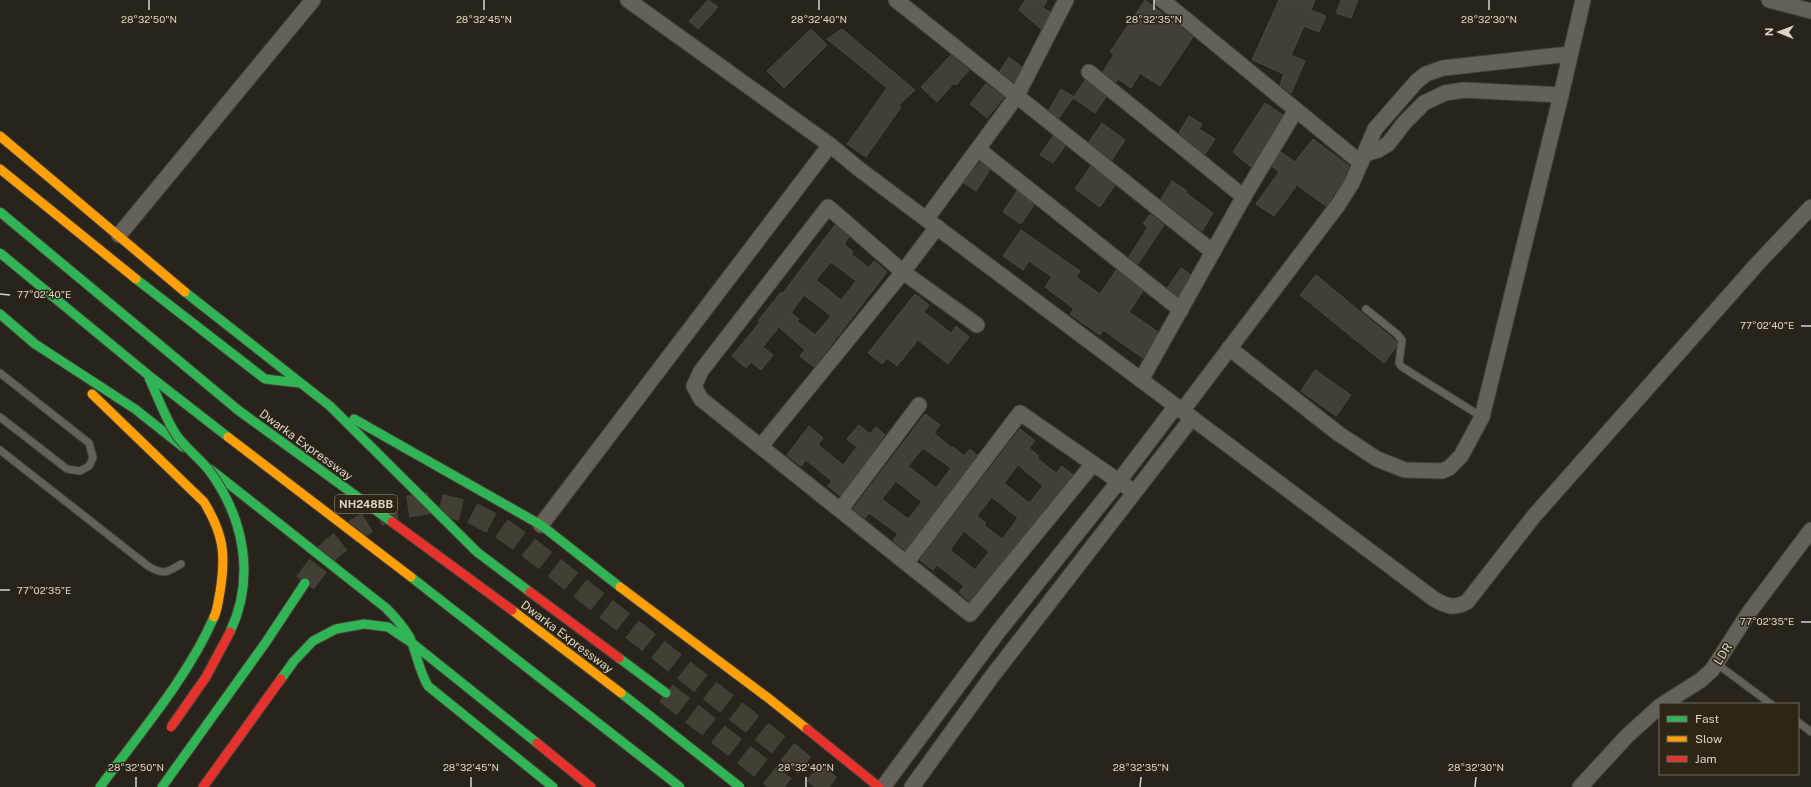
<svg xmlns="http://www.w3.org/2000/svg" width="1811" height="787" font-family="'Public Sans',sans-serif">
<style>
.building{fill:#423f37;stroke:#4c4841;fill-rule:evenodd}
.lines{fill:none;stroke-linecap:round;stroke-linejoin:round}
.highway-tunnel{stroke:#433f35;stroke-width:22;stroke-dasharray:22 11;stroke-linecap:butt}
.lane-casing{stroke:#45413a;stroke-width:9}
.street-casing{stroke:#45413a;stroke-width:17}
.fast-casing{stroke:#45413a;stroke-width:11}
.slow-casing{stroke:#45413a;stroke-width:11}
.jam-casing{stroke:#45413a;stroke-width:11}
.lane{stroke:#64615b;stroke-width:7}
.street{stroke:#64615b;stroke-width:15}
.fast{stroke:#30b455;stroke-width:9}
.slow{stroke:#ff9f0a;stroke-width:9}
.jam{stroke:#e5322d;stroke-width:9}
.fast-bridge-casing{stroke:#45413a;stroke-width:11;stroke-linecap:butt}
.slow-bridge-casing{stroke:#45413a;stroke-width:11;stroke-linecap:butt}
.jam-bridge-casing{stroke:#45413a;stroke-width:11;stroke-linecap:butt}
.fast-bridge{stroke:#30b455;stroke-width:9}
.slow-bridge{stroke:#ff9f0a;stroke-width:9}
.jam-bridge{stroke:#e5322d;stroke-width:9}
.ticks{fill:none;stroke:#dad5cb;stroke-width:1.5}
.labels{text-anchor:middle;stroke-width:3;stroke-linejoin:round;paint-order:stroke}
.shield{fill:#2d2516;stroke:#a6a095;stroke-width:1}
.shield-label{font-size:11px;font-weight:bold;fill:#dad5cb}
.street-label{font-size:12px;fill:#dad5cb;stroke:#2d2516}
.ticks-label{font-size:10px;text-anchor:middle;fill:#dad5cb;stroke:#2d2516;stroke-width:3;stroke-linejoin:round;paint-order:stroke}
</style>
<rect width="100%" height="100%" fill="#28241b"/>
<g class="building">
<path d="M708,0L718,7L698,29L689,21Z"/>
<path d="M1025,0H1047L1043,8L1050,12L1041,29L1019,10Z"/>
<path d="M1145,0L1193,37L1160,86L1140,73L1131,88L1118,79L1116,82L1103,72L1114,54L1110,52Z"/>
<path d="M1279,0H1315L1311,10L1326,16L1319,32L1304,26L1291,55L1305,61L1291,93L1280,85L1284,74L1252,60Z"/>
<path d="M1341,0H1358L1351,18L1336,13Z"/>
<path d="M811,29L827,45L784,88L767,71Z"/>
<path d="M842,29L915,90L899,105L901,107L866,157L847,144L887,88L827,39Z"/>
<path d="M951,55L969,70L956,85L954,83L937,102L921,87Z"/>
<path d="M1009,57L1022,67L1014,82L1000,71Z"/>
<path d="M1085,80L1106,97L1095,113L1073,98L1059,118L1049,110L1061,89L1074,97Z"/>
<path d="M986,84L1004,97L987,118L970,104Z"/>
<path d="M1265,103L1283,115L1251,167L1233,152Z"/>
<path d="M1189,116L1202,124L1199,129L1215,139L1205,154L1179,133Z"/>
<path d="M1102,123L1125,140L1112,160L1089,142Z"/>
<path d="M1053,136L1065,146L1053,163L1040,155Z"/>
<path d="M1313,139L1349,166L1344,179L1326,206L1297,185L1274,216L1256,204L1279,172L1272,166L1281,152L1295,162Z"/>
<path d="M980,162L990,170L976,191L964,183Z"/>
<path d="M1091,166L1115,185L1100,207L1075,189Z"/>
<path d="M1172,181L1187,191L1186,193L1213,213L1202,231L1161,199Z"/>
<path d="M1017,191L1034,205L1021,224L1003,212Z"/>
<path d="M1150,214L1164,225L1138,264L1129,257L1148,227L1143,224Z"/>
<path d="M835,225L849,237L844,244L853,252L851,254L869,268L874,261L887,272L814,367L800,356L805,350L779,327L763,347L773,355L761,370L751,362L746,368L732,356L760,322L758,321L781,292L782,294ZM831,262L856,281L841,300L816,280ZM804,295L831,316L815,335L797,321L799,319L791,313Z"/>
<path d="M1021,230L1080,271L1076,277L1100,294L1116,270L1143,291L1129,312L1158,332L1143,358L1103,330L1100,335L1070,314L1074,309L1045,287L1052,277L1029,261L1023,270L1003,256Z"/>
<path d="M1181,268L1190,274L1178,296L1167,288Z"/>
<path d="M1316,275L1397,342L1396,347L1384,363L1300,295Z"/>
<path d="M915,294L929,305L924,312L951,333L956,326L969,337L948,364L918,340L897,366L887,358L882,364L868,353Z"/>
<path d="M1315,370L1351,395L1336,416L1301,391Z"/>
<path d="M925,414L940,425L934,433L952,448L953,447L964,456L970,449L977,455L905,550L893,540L898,534L869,513L865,518L853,509ZM923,448L951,468L936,488L908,466ZM896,481L922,502L908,519L882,499Z"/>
<path d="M859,425L870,434L876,427L885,435L840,496L828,486L832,481L806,460L801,466L787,455L809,426L823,438L818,445L843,465L857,447L847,439Z"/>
<path d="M1020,429L1035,441L1029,448L1039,456L1037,458L1056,473L1062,466L1073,475L969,601L959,592L964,586L937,565L933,570L920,560ZM1018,465L1043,486L1029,503L1004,483ZM992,497L1018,518L1002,539L984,525L986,523L977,516ZM964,531L989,552L975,570L950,550Z"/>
</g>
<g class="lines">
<g class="highway-tunnel">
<path d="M305,583L329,551L355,530L390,509L432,503L470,512L501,528L528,547L832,787"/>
<path d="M666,693L785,787"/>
</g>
<g class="lane-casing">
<g id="lane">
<path d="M1366,309L1397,334L1402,340L1399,363L1402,367L1482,417"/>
<path d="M0,373L89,443L93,458L89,466L80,471L67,469L0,417"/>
<path d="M0,450L148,566C163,575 167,573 181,564"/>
<path d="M1717,664L1771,704"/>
<path d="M1798,722L1811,732"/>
</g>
</g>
<g class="street-casing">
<g id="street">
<path d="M628,0L830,145L859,169L1434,599C1446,606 1454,609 1467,602L1534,516L1758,263L1811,207"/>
<path d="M896,0L1213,252"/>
<path d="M1162,0L1361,163"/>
<path d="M1769,0L1811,11"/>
<path d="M1089,72L1244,197"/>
<path d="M978,149L1181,310"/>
<path d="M1366,154L1378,150L1388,144L1405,122L1424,103L1445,93L1464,90L1561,95"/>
<path d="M927,218L1016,97L1066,0"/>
<path d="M119,235L313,0"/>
<path d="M977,325L903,272L828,207L701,371L694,386L701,399L970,614L1093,464"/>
<path d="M1229,348L1339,434L1377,459L1405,470L1442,471L1449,468L1461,456L1482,417L1561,95L1583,0"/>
<path d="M1141,380L1247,191L1296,110"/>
<path d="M1182,411L1338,205L1352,183L1375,129L1417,81L1426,74L1443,68L1570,54"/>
<path d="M761,446L903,272L937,227"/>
<path d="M841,509L919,405"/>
<path d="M541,525L830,145"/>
<path d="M907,562L1020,413L1127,487"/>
<path d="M1663,704L1701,680L1712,670L1748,614L1811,530"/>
<path d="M883,787L998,632L1119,481L1176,406"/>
<path d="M912,787L990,679L1192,418"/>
<path d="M1580,787L1627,736L1660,706"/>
</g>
</g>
<g class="fast-casing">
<g id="fast">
<path d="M136,279L265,379L300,383"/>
<path d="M185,292L330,406L477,552L530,592"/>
<path d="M0,314L35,344L135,409L183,447"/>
<path d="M354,419L541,525L620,587"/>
<path d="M210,469L386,608C395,617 404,627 410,638C417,654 419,671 428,686L553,787"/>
<path d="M619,658L666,693"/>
<path d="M281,679L294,661L313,641L336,629L364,624L388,627L412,643L537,743"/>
<path d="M100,787C139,734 188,677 214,617"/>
<path d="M162,787L266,642L305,583"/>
</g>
</g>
<g class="slow-casing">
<g id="slow">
<path d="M0,136L185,292"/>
<path d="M0,169L136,279"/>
<path d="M92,394L204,502C224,535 226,555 220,592C218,601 218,609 214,617"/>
<path d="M620,587L767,697L807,729"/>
</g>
</g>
<g class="jam-casing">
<g id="jam">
<path d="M530,592L619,658"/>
<path d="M807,729L879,787"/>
<path d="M537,743L591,787"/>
<path d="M203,787L281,679"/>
</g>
</g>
<use href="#lane" class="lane"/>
<use href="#street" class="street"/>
<use href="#fast" class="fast"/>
<use href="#slow" class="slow"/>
<use href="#jam" class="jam"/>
<g class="fast-bridge-casing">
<g id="fast-bridge">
<path d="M0,212L238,410L392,522"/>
<path d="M0,253L147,374L228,437"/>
<path d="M149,378C158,397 165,418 177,436C186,448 198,457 208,469C244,517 256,577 230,632"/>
<path d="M411,577L680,787"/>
<path d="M621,693L740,787"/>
</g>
</g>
<g class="slow-bridge-casing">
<g id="slow-bridge">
<path d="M228,437L411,577"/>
<path d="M512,610L621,693"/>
</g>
</g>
<g class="jam-bridge-casing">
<g id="jam-bridge">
<path d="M392,522L512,610"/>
<path d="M171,727L206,677L230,632"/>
</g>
</g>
<use href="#fast-bridge" class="fast-bridge"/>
<use href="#slow-bridge" class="slow-bridge"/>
<use href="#jam-bridge" class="jam-bridge"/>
</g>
<path class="ticks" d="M149,10V0M484,10V0M819,10V0M1154,10V0M1489,10V0M0,294L10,295M1801,326H1811M0,590H10M1801,622H1811M136,787V777M471,787V777M806,787V777M1140,787L1141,777M1475,787L1476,777"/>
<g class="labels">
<rect class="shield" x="335" y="495" width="62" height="18" rx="3"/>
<g class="shield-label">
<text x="366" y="508">NH248BB</text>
</g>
<g class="street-label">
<text transform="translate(306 445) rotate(36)" y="4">Dwarka Expressway</text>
<text transform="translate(567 637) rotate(37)" y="4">Dwarka Expressway</text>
<text transform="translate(1723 654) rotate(-57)" y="4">LDR</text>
</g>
</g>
<g class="ticks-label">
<text x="149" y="23">28°32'50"N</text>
<text x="484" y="23">28°32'45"N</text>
<text x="819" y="23">28°32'40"N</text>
<text x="1154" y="23">28°32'35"N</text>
<text x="1489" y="23">28°32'30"N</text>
<text x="44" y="298">77°02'40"E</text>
<text x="1767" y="329">77°02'40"E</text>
<text x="44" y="594">77°02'35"E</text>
<text x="1767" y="625">77°02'35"E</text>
<text x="136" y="771">28°32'50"N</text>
<text x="471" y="771">28°32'45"N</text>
<text x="806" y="771">28°32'40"N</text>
<text x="1141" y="771">28°32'35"N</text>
<text x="1476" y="771">28°32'30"N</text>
</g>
<rect x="1659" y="703" width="140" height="72" fill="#2d2516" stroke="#726b5e"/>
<rect x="1667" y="716" width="20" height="6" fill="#30b455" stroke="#726b5e"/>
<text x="1695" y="723" font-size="12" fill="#dad5cb">Fast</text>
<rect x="1667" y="736" width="20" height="6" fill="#ff9f0a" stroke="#726b5e"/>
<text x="1695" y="743" font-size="12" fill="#dad5cb">Slow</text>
<rect x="1667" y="756" width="20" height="6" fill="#e5322d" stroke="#726b5e"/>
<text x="1695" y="763" font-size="12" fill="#dad5cb">Jam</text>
<g transform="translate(1779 32) rotate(271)" stroke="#2d2516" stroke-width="3" paint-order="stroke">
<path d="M0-3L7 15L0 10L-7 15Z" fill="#dad5cb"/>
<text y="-6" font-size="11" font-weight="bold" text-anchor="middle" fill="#dad5cb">N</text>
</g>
</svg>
